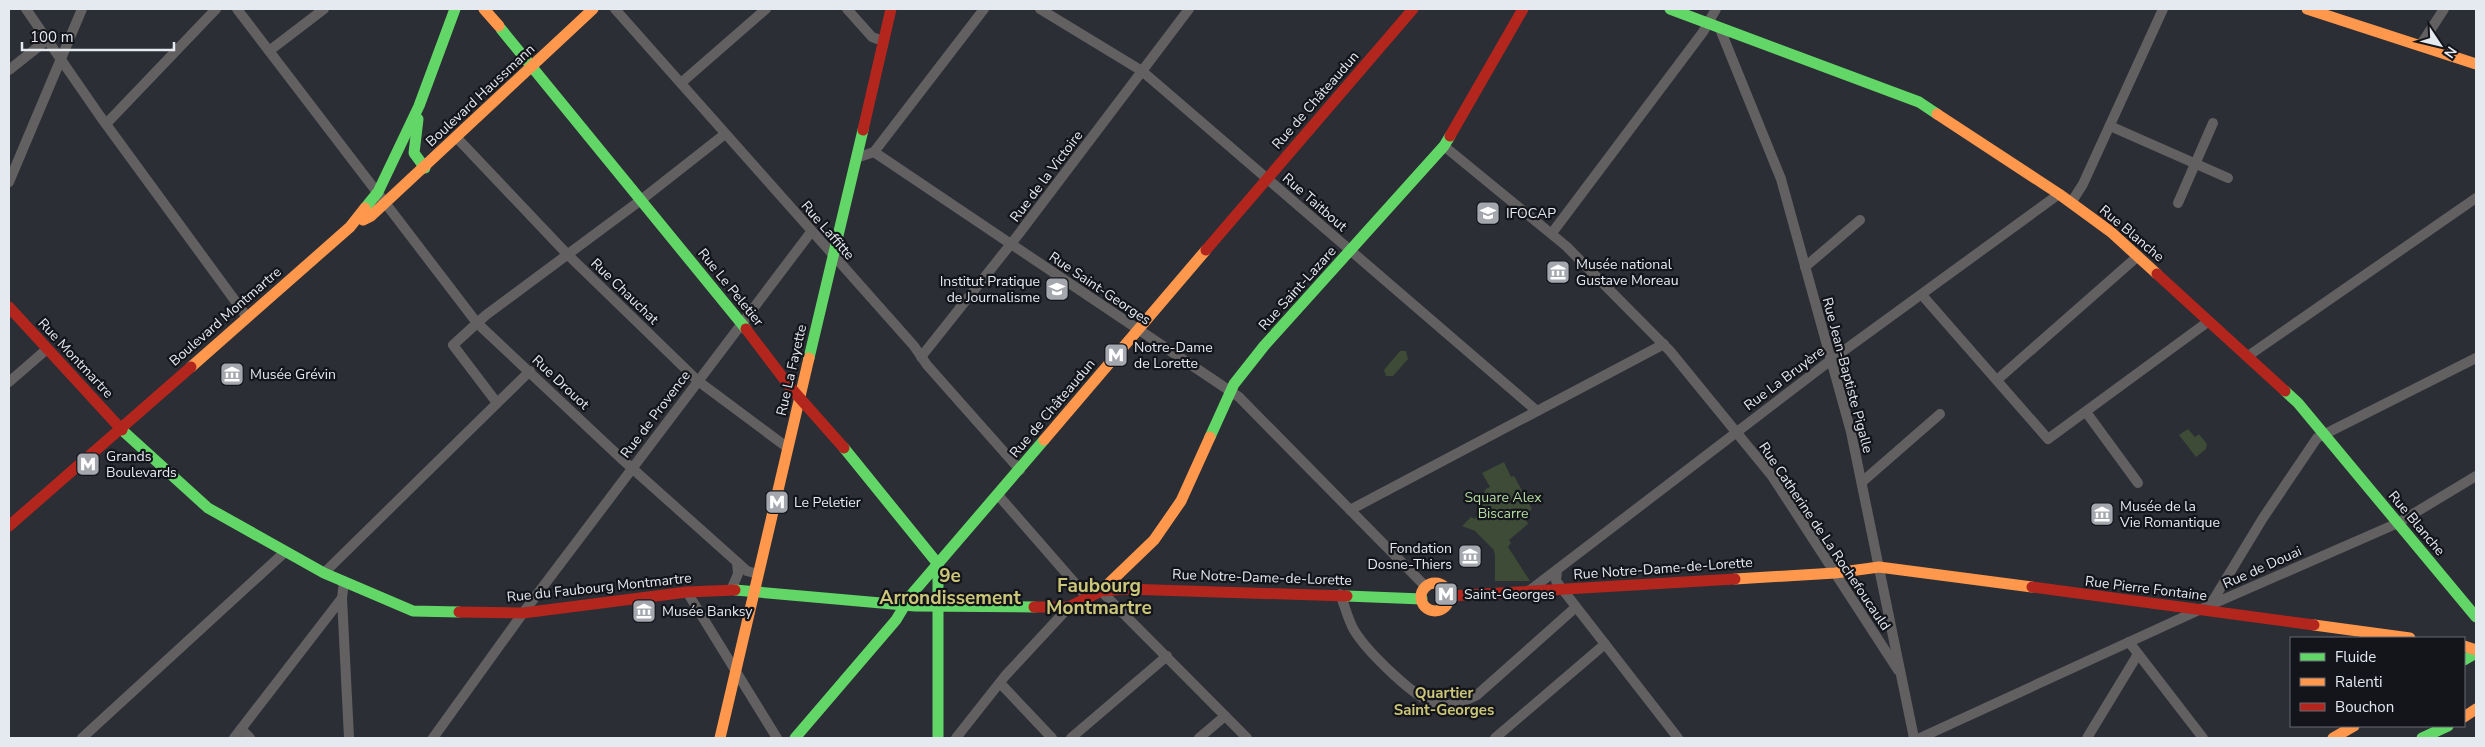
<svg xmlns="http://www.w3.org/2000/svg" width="2485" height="747" font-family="'Nunito Sans',sans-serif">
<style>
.green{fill:#3d4b37}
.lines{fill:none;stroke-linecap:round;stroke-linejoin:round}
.street{stroke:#626061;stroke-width:10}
.fast{stroke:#63d668;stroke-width:11}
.slow{stroke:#ff974d;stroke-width:11}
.jam{stroke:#b3261e;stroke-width:11}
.labels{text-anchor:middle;stroke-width:4.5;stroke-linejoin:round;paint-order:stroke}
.street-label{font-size:14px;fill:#e5e9f0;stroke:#13151a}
.poi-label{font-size:14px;fill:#e5e9f0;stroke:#13151a;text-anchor:start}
.park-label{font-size:14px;fill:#b6dca2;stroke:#13151a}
.neighbourhood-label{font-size:15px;font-weight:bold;fill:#ccc678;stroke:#13151a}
.district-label{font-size:19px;font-weight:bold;fill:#ccc678;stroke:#13151a}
</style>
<rect width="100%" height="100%" fill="#2b2e34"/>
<g class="green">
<path d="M1400,351H1406L1408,359L1393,376H1386L1384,370Z"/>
<path d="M2188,429L2195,437L2199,434L2207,444L2206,449L2196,457L2179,435Z"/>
<path d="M1504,462L1511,477L1514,476L1532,509L1524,516L1528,524L1509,540L1511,543L1508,547L1530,581H1495V554L1493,549L1475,531L1462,526L1471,517L1475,519L1481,508L1477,506L1486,489L1490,487L1482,473Z"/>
</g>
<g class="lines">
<g class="street">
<path d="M26,9L100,116L247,317"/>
<path d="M237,9L477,323L624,461L737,562L747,571L758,574"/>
<path d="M615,9L914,346L927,365L1020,470"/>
<path d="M847,9L872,37L883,41"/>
<path d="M1040,9L1142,71L1537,411"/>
<path d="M1720,29L1781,179L1828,349L1851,432L1914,738"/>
<path d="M2420,46L2444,9"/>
<path d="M269,51L324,9"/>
<path d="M9,70L48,39"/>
<path d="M681,83L766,9"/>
<path d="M106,124L216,9"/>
<path d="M2110,126L2228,178"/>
<path d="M457,138L567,254L698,381L788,448"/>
<path d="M1444,146L1566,246L1670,351L1772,476L1898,670"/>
<path d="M874,152L1239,397L1426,587"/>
<path d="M856,158L874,152L984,9"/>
<path d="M9,182L82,9"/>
<path d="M2071,203L2083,184L2163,9"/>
<path d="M2178,203L2213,123"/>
<path d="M1552,233L1703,32L1716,9"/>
<path d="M1805,267L1860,220"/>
<path d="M1922,295L2048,439L2209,321"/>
<path d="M2248,356L2476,198"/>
<path d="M921,357L1018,235L1189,9"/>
<path d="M1997,380L2138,256"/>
<path d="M9,382L47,349"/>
<path d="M497,403L453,345L486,315L641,200L725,134"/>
<path d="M2086,412L2138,483"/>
<path d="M1862,482L1940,414"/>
<path d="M998,495L1087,597"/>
<path d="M1350,510L1664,344"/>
<path d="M1557,570L1556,581L1678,738"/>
<path d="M324,573L530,371"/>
<path d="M344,582L342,598L349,738"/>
<path d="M731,590L738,574L737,562"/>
<path d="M1101,591L1247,738"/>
<path d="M1529,591L1831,360L2059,194"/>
<path d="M687,592L777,738"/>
<path d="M1340,594C1345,606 1348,620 1354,630C1366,650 1418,703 1440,705C1454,706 1465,701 1477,695L1576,607"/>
<path d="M2209,607L2263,518L2317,438L2476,358"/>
<path d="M2129,642L2203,738"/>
<path d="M1000,683L1052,738"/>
<path d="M241,729L250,738"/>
<path d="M82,738L285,552"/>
<path d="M234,738L342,598"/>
<path d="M433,738L523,613L811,232"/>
<path d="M956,738L1005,676L1069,607"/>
<path d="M1071,738L1167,656"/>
<path d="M1199,738L1225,716"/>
<path d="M1495,738L1605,644"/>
<path d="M1920,738L2199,610L2398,523L2476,476"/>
<path d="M2087,738L2138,654"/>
</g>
<g class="fast">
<path d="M1670,9L1919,102L1937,114"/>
<path d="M501,29L746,329"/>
<path d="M418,119L414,153L425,168"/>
<path d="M365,208L378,192L419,106L455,9"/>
<path d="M809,358L863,130"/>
<path d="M2285,391L2298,403L2476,617"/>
<path d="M122,430L208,508L324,573L413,611L459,612"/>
<path d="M1210,437L1234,384L1264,346L1444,146L1450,136"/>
<path d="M844,448L938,564"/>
<path d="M938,564V738"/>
<path d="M735,590L915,606L1034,607"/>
<path d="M1347,596L1422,599"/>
<path d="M2464,660L2476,653"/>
<path d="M795,738L896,620L911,595L1044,440"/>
<path d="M2422,738L2448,726"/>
</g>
<g class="slow">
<path d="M484,9L499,26"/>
<path d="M2307,9L2476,64"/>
<path d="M1937,114L2059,194L2111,232L2157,274"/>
<path d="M363,220L371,216L593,9"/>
<path d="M191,367L350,227L365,208"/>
<path d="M1044,440L1206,250"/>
<path d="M1735,579L1835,573L1879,567L2032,587"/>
<circle cx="1435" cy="597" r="14"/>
<path d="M1101,591L1154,540L1181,501L1210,437"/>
<path d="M2314,625L2410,638"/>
<path d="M2464,646L2476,650"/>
<path d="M2464,717L2476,709"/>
<path d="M720,738L809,358"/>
<path d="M2333,738L2354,726"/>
</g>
<g class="jam">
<path d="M863,130L891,9"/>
<path d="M1450,136L1523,9"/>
<path d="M1206,250L1413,9"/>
<path d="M2157,274L2285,391"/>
<path d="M9,307L122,430"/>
<path d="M746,329L790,387L844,448"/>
<path d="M9,526L191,367"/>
<path d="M2032,587L2314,625"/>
<path d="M1449,596L1735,579"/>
<path d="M1034,607H1069L1101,591L1125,589L1347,596"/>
<path d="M459,612L523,613L687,592L735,590"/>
</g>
</g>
<defs>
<g id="university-square" transform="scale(1.25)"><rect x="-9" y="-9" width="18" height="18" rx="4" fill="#a4a8ae" stroke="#13151a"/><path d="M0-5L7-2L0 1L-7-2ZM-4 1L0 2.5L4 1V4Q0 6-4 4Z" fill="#fff"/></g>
<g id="museum-square" transform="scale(1.25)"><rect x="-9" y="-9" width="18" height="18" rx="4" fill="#a4a8ae" stroke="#13151a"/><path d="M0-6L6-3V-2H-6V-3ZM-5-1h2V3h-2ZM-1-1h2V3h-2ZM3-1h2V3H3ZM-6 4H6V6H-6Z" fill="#fff"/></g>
<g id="metro-square" transform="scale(1.25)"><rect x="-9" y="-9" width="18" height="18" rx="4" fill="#a4a8ae" stroke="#13151a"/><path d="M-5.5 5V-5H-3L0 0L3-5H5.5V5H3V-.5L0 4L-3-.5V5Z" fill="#fff"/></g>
</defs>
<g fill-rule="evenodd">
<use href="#university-square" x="1488" y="213"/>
<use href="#museum-square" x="1558" y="272"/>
<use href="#university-square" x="1057" y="289"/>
<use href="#metro-square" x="1116" y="355"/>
<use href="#museum-square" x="232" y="374"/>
<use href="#metro-square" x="88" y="464"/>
<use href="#metro-square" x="777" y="502"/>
<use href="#museum-square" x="2102" y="514"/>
<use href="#museum-square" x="1470" y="556"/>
<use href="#metro-square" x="1446" y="594"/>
<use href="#museum-square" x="644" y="611"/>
</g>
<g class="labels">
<g class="street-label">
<text transform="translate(480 95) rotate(-43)" y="5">Boulevard Haussmann</text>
<text transform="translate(1315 100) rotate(-49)" y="5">Rue de Châteaudun</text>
<text transform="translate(1046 176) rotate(-53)" y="5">Rue de la Victoire</text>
<text transform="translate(1315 202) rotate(41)" y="5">Rue Taitbout</text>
<text transform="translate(828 230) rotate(49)" y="5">Rue Laffitte</text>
<text transform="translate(2132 233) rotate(40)" y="5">Rue Blanche</text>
<text transform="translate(731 287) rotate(51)" y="5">Rue Le Peletier</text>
<text transform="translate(1100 288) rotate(34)" y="5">Rue Saint-Georges</text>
<text transform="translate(1297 288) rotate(-48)" y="5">Rue Saint-Lazare</text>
<text transform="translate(625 291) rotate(44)" y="5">Rue Chauchat</text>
<text transform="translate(225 316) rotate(-41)" y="5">Boulevard Montmartre</text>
<text transform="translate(76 358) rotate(47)" y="5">Rue Montmartre</text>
<text transform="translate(791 370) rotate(-77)" y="5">Rue La Fayette</text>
<text transform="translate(1848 375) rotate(75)" y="5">Rue Jean-Baptiste Pigalle</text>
<text transform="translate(1784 378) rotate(-37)" y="5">Rue La Bruyère</text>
<text transform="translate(561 382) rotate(43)" y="5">Rue Drouot</text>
<text transform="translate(1052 408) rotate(-50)" y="5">Rue de Châteaudun</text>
<text transform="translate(655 414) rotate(-53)" y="5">Rue de Provence</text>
<text transform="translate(2417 523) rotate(50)" y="5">Rue Blanche</text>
<text transform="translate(1825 536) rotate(56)" y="5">Rue Catherine de La Rochefoucauld</text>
<text transform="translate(2262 567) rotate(-24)" y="5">Rue de Douai</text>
<text transform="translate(1663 568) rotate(-4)" y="5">Rue Notre-Dame-de-Lorette</text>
<text transform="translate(1262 577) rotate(2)" y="5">Rue Notre-Dame-de-Lorette</text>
<text transform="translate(599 587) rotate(-6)" y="5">Rue du Faubourg Montmartre</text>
<text transform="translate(2146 588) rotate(7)" y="5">Rue Pierre Fontaine</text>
</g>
<g class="poi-label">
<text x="1506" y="218">IFOCAP</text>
<text x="1576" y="269">Musée national<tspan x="1576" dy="16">Gustave Moreau</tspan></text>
<text x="1040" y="286" text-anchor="end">Institut Pratique<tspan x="1040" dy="16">de Journalisme</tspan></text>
<text x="1134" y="352">Notre-Dame<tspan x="1134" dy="16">de Lorette</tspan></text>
<text x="250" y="379">Musée Grévin</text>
<text x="106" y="461">Grands<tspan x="106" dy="16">Boulevards</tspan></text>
<text x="794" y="507">Le Peletier</text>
<text x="2120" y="511">Musée de la<tspan x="2120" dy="16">Vie Romantique</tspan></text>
<text x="1452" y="553" text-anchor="end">Fondation<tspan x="1452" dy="16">Dosne-Thiers</tspan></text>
<text x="1464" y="599">Saint-Georges</text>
<text x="662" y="616">Musée Banksy</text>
</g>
<g class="park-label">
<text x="1503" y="502">Square Alex<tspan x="1503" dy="16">Biscarre</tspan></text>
</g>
<g class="neighbourhood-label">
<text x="1444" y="698">Quartier<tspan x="1444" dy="17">Saint-Georges</tspan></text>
</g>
<g class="district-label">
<text x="950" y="582">9e<tspan x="950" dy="22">Arrondissement</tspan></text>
<text x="1099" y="592">Faubourg<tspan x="1099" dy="22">Montmartre</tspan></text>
</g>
</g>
<rect width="2485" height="747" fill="none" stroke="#e5e9f0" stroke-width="20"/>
<rect x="2290" y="637" width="175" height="90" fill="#13151a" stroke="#676a70"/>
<rect x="2300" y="653" width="25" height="8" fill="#63d668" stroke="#676a70"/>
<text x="2335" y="662" font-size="15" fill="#e5e9f0">Fluide</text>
<rect x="2300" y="678" width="25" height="8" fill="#ff974d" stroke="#676a70"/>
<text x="2335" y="687" font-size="15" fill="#e5e9f0">Ralenti</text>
<rect x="2300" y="703" width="25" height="8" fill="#b3261e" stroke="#676a70"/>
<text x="2335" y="712" font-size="15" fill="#e5e9f0">Bouchon</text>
<g transform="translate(2440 45) rotate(125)" stroke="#13151a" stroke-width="4" paint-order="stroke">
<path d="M0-4L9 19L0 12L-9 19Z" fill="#e5e9f0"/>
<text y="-8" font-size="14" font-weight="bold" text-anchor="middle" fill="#e5e9f0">N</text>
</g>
<path d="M22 42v8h152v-8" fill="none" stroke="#e5e9f0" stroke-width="2.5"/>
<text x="30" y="42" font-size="15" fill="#e5e9f0" stroke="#13151a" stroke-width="4" paint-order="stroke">100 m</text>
</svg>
